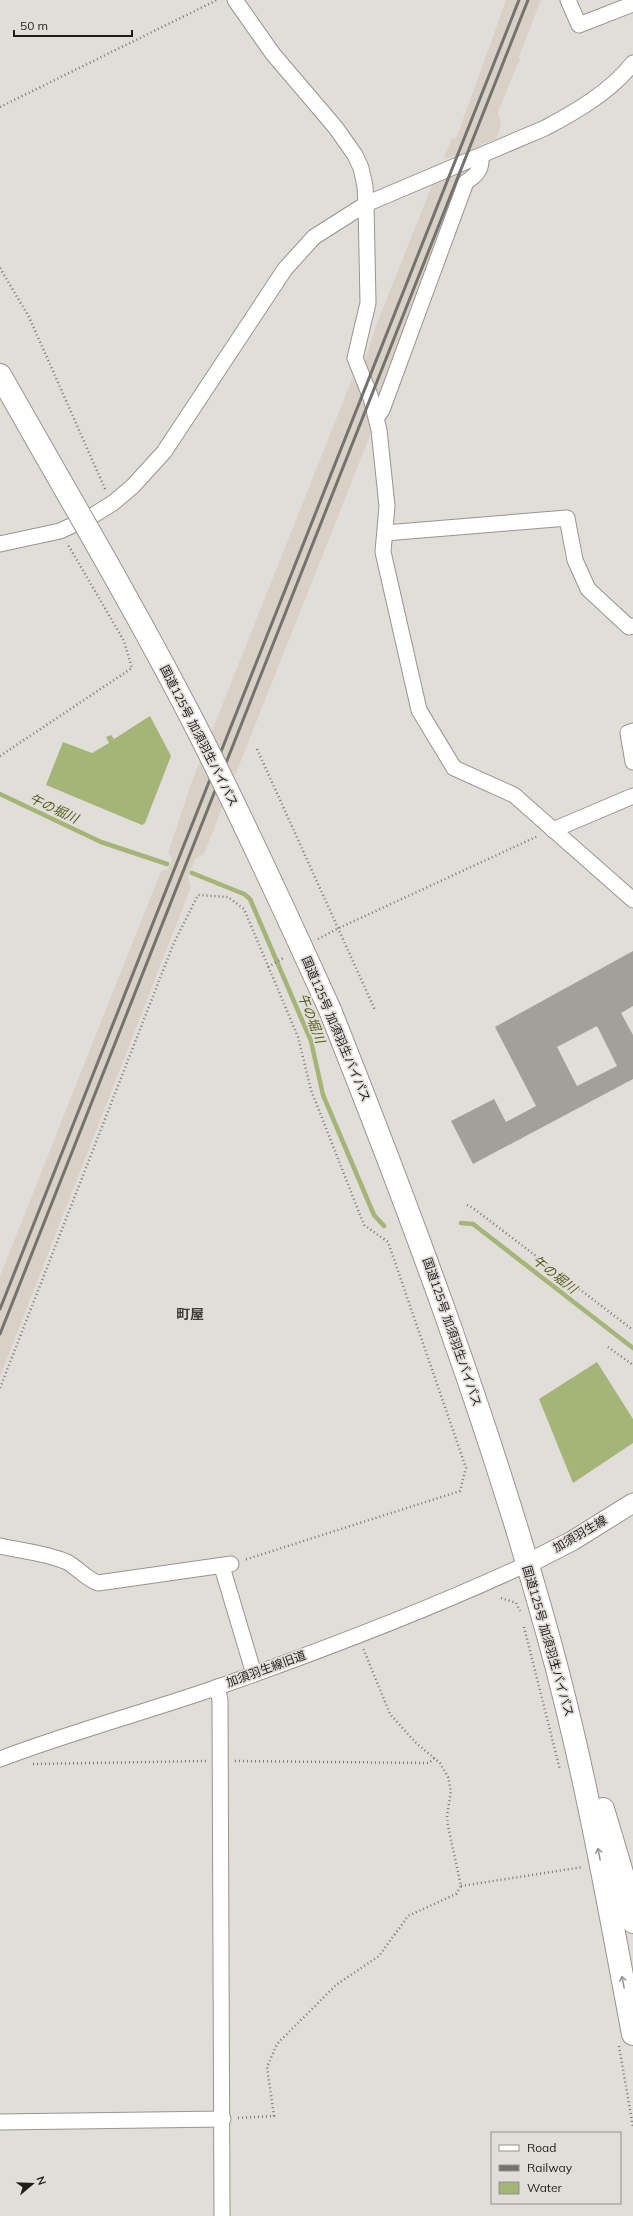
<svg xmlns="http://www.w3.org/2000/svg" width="633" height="2216" font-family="Mulish,'Noto Sans JP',sans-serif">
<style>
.built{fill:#dad1c6}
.water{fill:#a5b477}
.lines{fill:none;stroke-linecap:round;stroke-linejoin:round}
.stream{stroke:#a5b477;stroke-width:4.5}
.building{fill:#a1a09b;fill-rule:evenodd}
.minor-casing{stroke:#989590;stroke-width:17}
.major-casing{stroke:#989590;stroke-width:21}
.highway-casing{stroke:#989590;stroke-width:24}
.path{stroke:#7b7875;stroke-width:2.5;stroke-dasharray:1 3;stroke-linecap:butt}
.minor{stroke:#fff;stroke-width:15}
.major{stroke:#fff;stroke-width:19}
.highway{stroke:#fff;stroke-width:22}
.rail{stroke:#74726f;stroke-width:3}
.highway-bridge-casing{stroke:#989590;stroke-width:24;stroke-linecap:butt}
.highway-bridge{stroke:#fff;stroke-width:22}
.oneway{stroke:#9a9999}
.labels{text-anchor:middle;stroke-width:3.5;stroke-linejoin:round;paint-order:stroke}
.street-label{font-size:12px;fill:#1f1d1c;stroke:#e1ded9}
.water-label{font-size:13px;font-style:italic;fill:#515e1b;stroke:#e1ded9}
.quarter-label{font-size:14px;font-weight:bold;fill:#3f3c38;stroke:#e1ded9}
</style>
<rect width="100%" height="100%" fill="#e1ded9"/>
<g class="built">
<path d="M506,0H541L519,56L520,61L517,65L498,112L501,125L496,139L480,145L477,149L446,159L444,157L452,138L456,139Z"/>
<path d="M472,168L380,405L363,368L377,323L432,185Z"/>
<path d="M352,379L359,381L373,428L204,854L195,859L188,877L191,887L0,1377V1276L161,871L168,869L172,859L168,853L192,781Z"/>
</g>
<g class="water">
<path d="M150,716L171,756L145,823L142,825L46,785L63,742L92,753L109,743L106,737L111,735L114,739Z"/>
<path d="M597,1362L633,1419V1443L573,1483L539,1399Z"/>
</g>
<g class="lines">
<g class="stream">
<path d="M0,794L101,842L167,864"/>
<path d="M192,873L244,894L250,899L311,1041L323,1095L374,1215L384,1226"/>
<path d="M461,1223L473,1224L633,1348"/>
</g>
</g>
<path class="building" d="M633,951V1006L621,1013L633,1035V1079L473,1164L451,1121L494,1099L506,1122L536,1106L495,1027ZM597,1026L617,1066L577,1086L557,1047Z"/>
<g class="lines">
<g class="minor-casing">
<g id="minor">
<path d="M235,0L273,54L336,128L355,155L361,168L365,186L366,204L368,303L355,358L371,398L379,430L387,506L383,552L419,710L454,768L514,795L633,900"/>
<path d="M568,0L579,25L633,4"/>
<path d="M377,417L382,410L466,182C477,175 482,169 481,156"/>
<path d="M385,533L567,518L575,560L588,589L629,627L633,626"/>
<path d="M0,544L60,531L92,516L113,503L133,486L164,452L285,269L314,237L366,204L545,128C577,111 610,92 633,63"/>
<path d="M633,731L628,733L633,762"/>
<path d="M553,830L633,796"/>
<path d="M0,1546C22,1551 47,1553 67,1562C78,1568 86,1579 98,1583L231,1564"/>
<path d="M222,1567L254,1674"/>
<path d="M217,1687L220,1700L222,2216"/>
<path d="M0,1759C71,1732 146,1712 218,1687C323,1650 426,1611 527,1564"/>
<path d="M0,2122L223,2119"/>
</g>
</g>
<g class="major-casing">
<path id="major" d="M527,1564L572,1541L633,1503"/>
</g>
<g class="highway-casing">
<g id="highway">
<path d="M0,375L45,454"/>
<path d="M330,1010C412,1216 490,1425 549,1639C585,1769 608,1902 633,2034"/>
<path d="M603,1809L625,1883L633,1922"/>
</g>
</g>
<g class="path">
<path d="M0,107L217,0"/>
<path d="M0,268L29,317L106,491"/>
<path d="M257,749L375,1010"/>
<path d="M0,756L132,668L124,641L67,543"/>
<path d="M318,939L339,928L538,836"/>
<path d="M268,967L285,957"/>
<path d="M467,1205L473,1208L633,1330"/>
<path d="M608,1347L633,1365"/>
<path d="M0,1388L173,945L198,895L228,897L244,909L298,1037L311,1090L364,1225L388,1242L466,1468L460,1491L244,1560"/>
<path d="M501,1598L516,1603L520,1611"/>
<path d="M524,1627L560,1770"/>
<path d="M235,1761L429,1763L434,1758"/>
<path d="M33,1764L206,1761"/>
<path d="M461,1886L583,1867"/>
<path d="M619,2046L633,2127"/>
<path d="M238,2118L274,2116L267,2067L277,2044L336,1985L379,1956L408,1916L456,1894L461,1886L448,1826L447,1816L451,1791L448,1777L440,1763L416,1743L390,1714L363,1648"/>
</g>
<use href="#minor" class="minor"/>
<use href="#major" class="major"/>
<use href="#highway" class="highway"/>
<g class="rail">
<path d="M0,1309L519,0"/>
<path d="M0,1334L528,0"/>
</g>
<g class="highway-bridge-casing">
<path id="highway-bridge" d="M45,454C96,543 147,632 194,723C242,817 286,913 330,1010"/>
</g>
<use href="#highway-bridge" class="highway-bridge"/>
</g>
<defs><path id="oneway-shaft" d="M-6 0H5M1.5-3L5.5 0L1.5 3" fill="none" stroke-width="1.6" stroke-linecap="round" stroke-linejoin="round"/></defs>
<g class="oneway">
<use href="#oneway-shaft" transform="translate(599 1854) rotate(-101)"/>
<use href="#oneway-shaft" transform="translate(623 1982) rotate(-101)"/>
</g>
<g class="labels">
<g class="street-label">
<text transform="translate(199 736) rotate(63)" y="4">国道125号 加須羽生バイパス</text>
<text transform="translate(336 1029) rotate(67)" y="4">国道125号 加須羽生バイパス</text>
<text transform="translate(452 1332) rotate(71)" y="4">国道125号 加須羽生バイパス</text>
<text transform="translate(580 1534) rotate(-30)" y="4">加須羽生線</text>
<text transform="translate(548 1641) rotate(74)" y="4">国道125号 加須羽生バイパス</text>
<text transform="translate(266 1669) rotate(-20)" y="4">加須羽生線旧道</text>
</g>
<g class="water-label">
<text transform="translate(54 808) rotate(25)" y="5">午の堀川</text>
<text transform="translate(312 1018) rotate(69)" y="5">午の堀川</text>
<text transform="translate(555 1274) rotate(38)" y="5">午の堀川</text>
</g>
<g class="quarter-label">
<text x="190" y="1319">町屋</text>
</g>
</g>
<rect x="491" y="2132" width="130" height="72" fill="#e1ded9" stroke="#93918d"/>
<rect x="499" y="2145" width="20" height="6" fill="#ffffff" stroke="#93918d"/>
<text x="527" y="2152" font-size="12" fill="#1f1d1c">Road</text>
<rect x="499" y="2165" width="20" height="6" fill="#74726f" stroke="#93918d"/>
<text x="527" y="2172" font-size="12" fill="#1f1d1c">Railway</text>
<rect x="499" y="2182" width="20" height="12" fill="#a5b477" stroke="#93918d"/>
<text x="527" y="2192" font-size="12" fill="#1f1d1c">Water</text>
<g transform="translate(32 2184) rotate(71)" stroke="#e1ded9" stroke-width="3" paint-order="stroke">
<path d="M0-3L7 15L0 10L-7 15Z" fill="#1f1d1c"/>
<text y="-6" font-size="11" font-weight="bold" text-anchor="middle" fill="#1f1d1c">N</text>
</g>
<path d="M14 30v6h118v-6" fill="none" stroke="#1f1d1c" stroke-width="2"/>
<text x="20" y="30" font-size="12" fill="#1f1d1c" stroke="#e1ded9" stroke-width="3" paint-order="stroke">50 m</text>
</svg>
